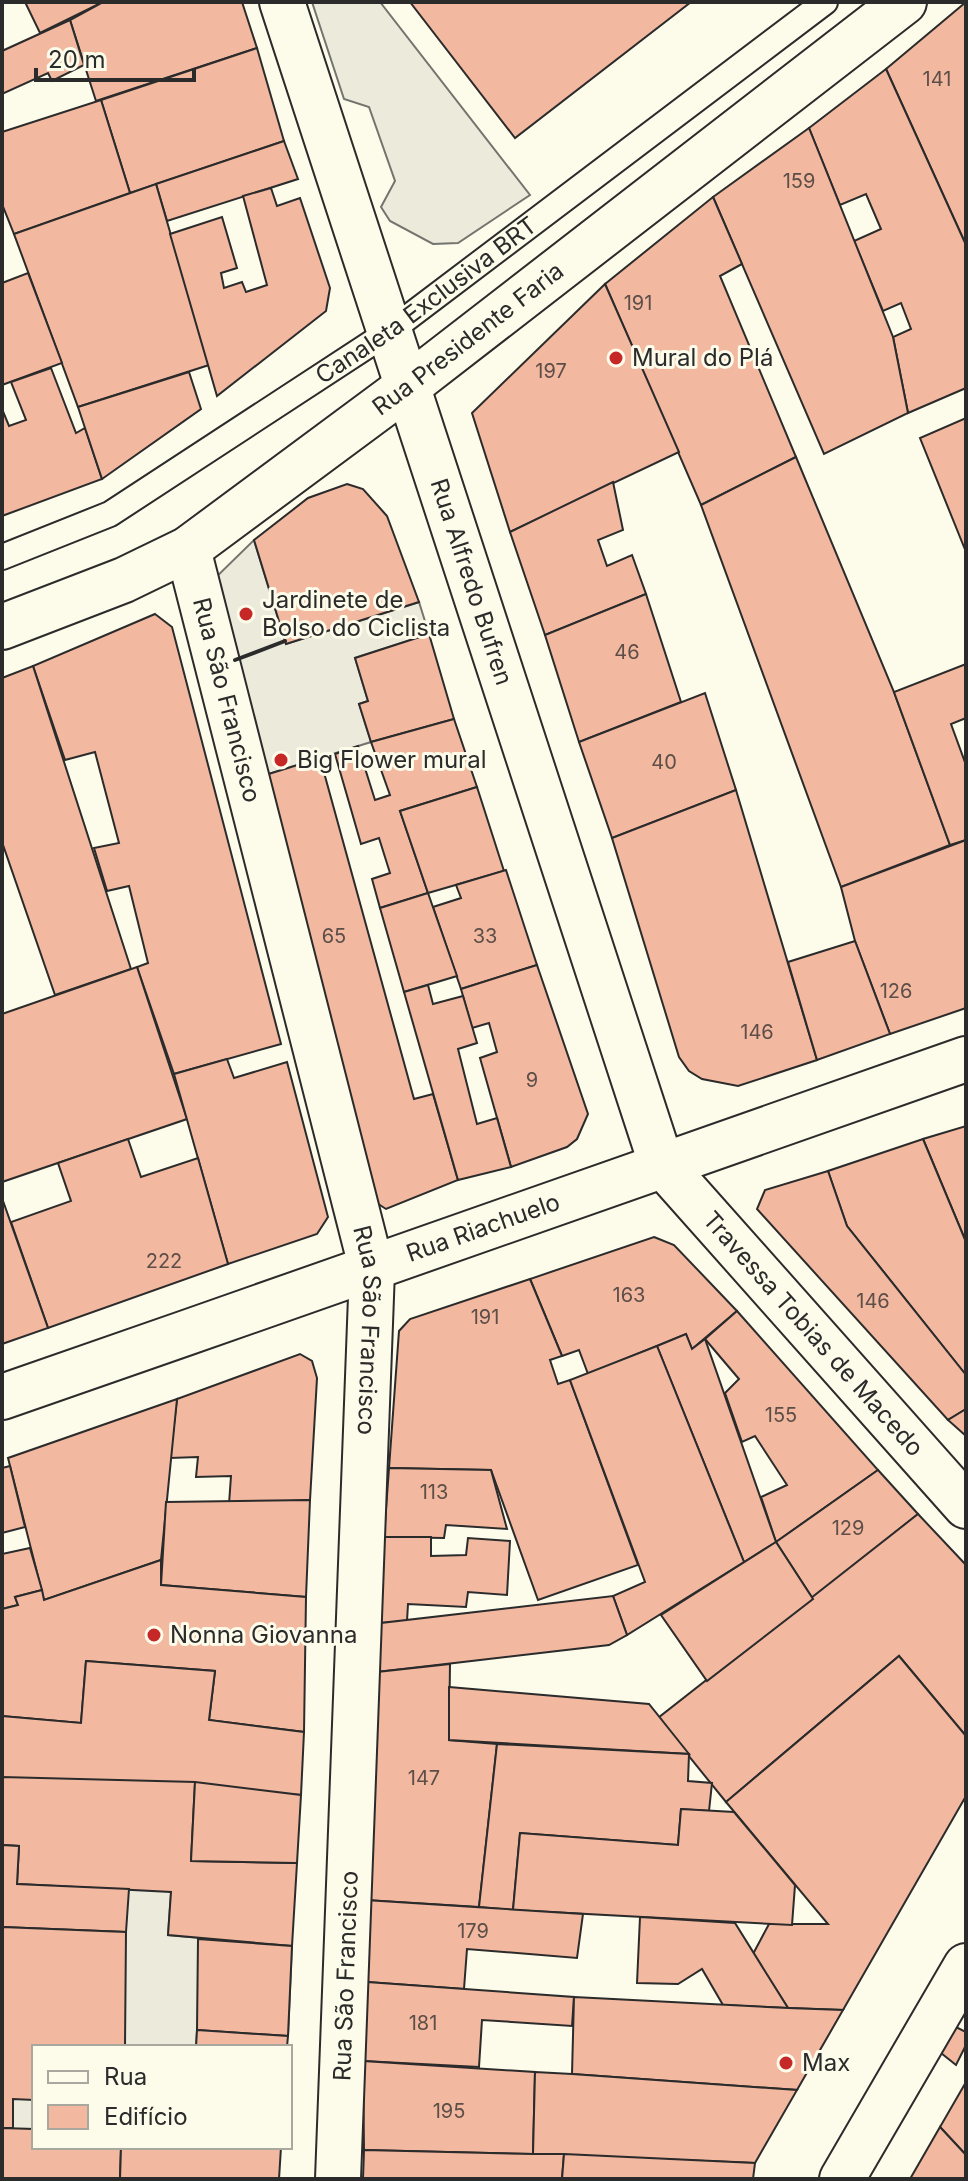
<svg xmlns="http://www.w3.org/2000/svg" width="968" height="2181" font-family="Inter,sans-serif">
<style>
.parking{fill:#eceadb;stroke:#74746e;stroke-width:2}
.building{fill:#f2b8a0;stroke:#2b2b2b;stroke-width:2}
.lines{fill:none;stroke-linecap:round;stroke-linejoin:round}
.lane-casing{stroke:#2b2b2b;stroke-width:28}
.street-casing{stroke:#2b2b2b;stroke-width:48}
.secondary-casing{stroke:#2b2b2b;stroke-width:48}
.lane{stroke:#fdfbea;stroke-width:24}
.street{stroke:#fdfbea;stroke-width:44}
.secondary{stroke:#fdfbea;stroke-width:44}
.wall{stroke:#2b2b2b;stroke-width:4}
.poi-dot{fill:#c62828;stroke:#fdfbea;stroke-width:3}
.labels{text-anchor:middle;stroke-width:6;stroke-linejoin:round;paint-order:stroke}
.number-label{font-size:20px;fill:#5d4e48}
.street-label{font-size:24px;fill:#2b2b2b;stroke:#fdfbea}
.poi-label{font-size:24px;fill:#2b2b2b;stroke:#fdfbea;text-anchor:start}
</style>
<rect width="100%" height="100%" fill="#fdfbea"/>
<g class="parking">
<path d="M312,2H380L530,195L458,243L433,244L390,221L381,207L395,181L369,107L344,99Z"/>
<path d="M254,540L286,644L419,602L429,634L355,658L368,701L359,704L371,742L259,777L209,584Z"/>
<path d="M2,1845L171,1892L168,1935L292,1946L288,2036L197,2030L196,2047H34V2147L2,2179Z"/>
</g>
<g class="building">
<path d="M25,2H103L40,33Z"/>
<path d="M103,2H242L257,48L96,101L70,20Z"/>
<path d="M410,2H691L515,138Z"/>
<path d="M966,2V245L886,69Z"/>
<path d="M70,20L84,65L52,81L48,73L2,94V51Z"/>
<path d="M257,48L284,141L130,193L101,100Z"/>
<path d="M886,69L966,245V388L908,413L893,337L911,329L901,303L883,311L854,241L881,229L866,194L840,205L809,128Z"/>
<path d="M101,100L130,193L14,234L2,204V132Z"/>
<path d="M809,128L893,337L908,413L824,454L713,197Z"/>
<path d="M284,141L298,179L167,221L156,184Z"/>
<path d="M156,184L209,365L78,407L14,234Z"/>
<path d="M271,188L277,206L300,198L330,288L326,311L217,396L170,234L222,217L237,268L221,273L224,288L242,282L246,292L267,285L243,196Z"/>
<path d="M713,197L742,264L720,276L796,457L701,505L605,284Z"/>
<path d="M28,273L62,363L2,385V283Z"/>
<path d="M605,284L679,452L510,532L472,413Z"/>
<path d="M51,368L76,433L85,428L102,479L2,516V409L9,426L26,420L11,382Z"/>
<path d="M189,372L201,409L102,479L78,407Z"/>
<path d="M966,418V552L920,438Z"/>
<path d="M796,457L894,692L950,845L841,887L701,505Z"/>
<path d="M613,482L623,530L598,540L607,566L632,555L646,594L545,635L510,532Z"/>
<path d="M347,484L363,489L387,516L419,602L286,644L254,540L308,498Z"/>
<path d="M646,594L681,702L579,742L545,635Z"/>
<path d="M155,614L172,627L281,1044L174,1074L137,967L148,963L129,886L107,891L94,848L119,843L95,752L65,760L33,666Z"/>
<path d="M429,634L454,719L371,742L359,704L368,701L355,658Z"/>
<path d="M966,664V718L951,724L966,765V840L950,845L894,692Z"/>
<path d="M33,666L131,969L55,995L2,842V678Z"/>
<path d="M705,693L736,790L612,838L579,742Z"/>
<path d="M454,719L477,787L400,811L428,893L380,908L372,879L390,873L379,838L361,844L335,754L358,746L375,800L390,795L371,742Z"/>
<path d="M320,758L414,1099L433,1094L458,1180L386,1209L366,1196L259,777Z"/>
<path d="M477,787L504,871L428,893L400,811Z"/>
<path d="M736,790L817,1060L738,1086L702,1079L689,1071L679,1057L612,838Z"/>
<path d="M966,840V1008L890,1034L855,941L841,887Z"/>
<path d="M506,870L537,965L461,989L433,907L461,898L456,885Z"/>
<path d="M428,893L457,976L404,992L380,908Z"/>
<path d="M855,941L890,1034L817,1060L788,962Z"/>
<path d="M537,965L588,1114L577,1139L567,1147L511,1167L480,1058L497,1052L489,1023L472,1028L461,989Z"/>
<path d="M137,967L187,1119L2,1182V1014Z"/>
<path d="M428,985L433,1004L463,996L477,1043L458,1049L477,1124L497,1118L511,1167L458,1180L404,992Z"/>
<path d="M227,1059L234,1078L287,1062L328,1217L317,1234L228,1264L174,1074Z"/>
<path d="M966,1126V1242L923,1139Z"/>
<path d="M128,1139L141,1177L198,1158L228,1264L48,1328L11,1222L71,1201L58,1163Z"/>
<path d="M923,1139L966,1242V1375L847,1226L828,1171Z"/>
<path d="M828,1171L847,1226L966,1375V1409L948,1420L757,1209L765,1190Z"/>
<path d="M2,1198L48,1328L2,1344Z"/>
<path d="M654,1237L674,1245L737,1311L692,1349L686,1334L588,1374L579,1350L562,1356L530,1279Z"/>
<path d="M530,1279L562,1356L550,1360L558,1384L570,1380L638,1565L538,1600L491,1470L389,1468L399,1331L410,1319Z"/>
<path d="M737,1311L878,1470L776,1542L761,1497L787,1485L755,1436L742,1442L725,1393L739,1379L705,1339Z"/>
<path d="M686,1334L692,1349L705,1339L776,1542L744,1562L657,1346Z"/>
<path d="M657,1346L744,1562L627,1635L613,1596L645,1582L570,1380Z"/>
<path d="M300,1354L312,1361L317,1378L310,1500L229,1504L231,1476L196,1477L198,1457L170,1458L177,1399Z"/>
<path d="M177,1399L161,1560L44,1600L8,1458Z"/>
<path d="M966,1409V1436L948,1420Z"/>
<path d="M10,1466L25,1527L2,1533V1468Z"/>
<path d="M389,1468L491,1470L507,1529L446,1525L444,1538L384,1537Z"/>
<path d="M878,1470L918,1514L813,1599L776,1542Z"/>
<path d="M310,1500L306,1597L161,1585L166,1502Z"/>
<path d="M918,1514L966,1565V1736L899,1656L726,1802L658,1718Z"/>
<path d="M384,1537H431V1556L466,1555L468,1538L510,1541L507,1595L468,1592L466,1607L408,1604L407,1621L381,1623Z"/>
<path d="M776,1542L813,1599L707,1681L661,1615Z"/>
<path d="M30,1548L42,1590L15,1597L18,1605L2,1609V1554Z"/>
<path d="M161,1560V1585L306,1597L304,1732L209,1720L215,1671L86,1661L81,1723L2,1716V1609L18,1605L15,1597L42,1590L44,1600Z"/>
<path d="M613,1596L627,1635L609,1645L377,1672L381,1623Z"/>
<path d="M899,1656L966,1736V1796L843,2010L788,2008L753,1954L769,1924H828L726,1802Z"/>
<path d="M86,1661L215,1671L209,1720L304,1732L301,1795L2,1778V1716L81,1723Z"/>
<path d="M450,1664L449,1740L497,1744L479,1907L365,1900L377,1672Z"/>
<path d="M449,1687L649,1704L689,1754L449,1740Z"/>
<path d="M497,1744L689,1754L688,1781L712,1783L709,1811L681,1809L678,1845L520,1833L513,1910L479,1907Z"/>
<path d="M2,1777L195,1782L191,1861L297,1863L292,1946L168,1935L171,1892L17,1884L19,1846L2,1845Z"/>
<path d="M195,1782L301,1795L297,1863L191,1861Z"/>
<path d="M681,1809L734,1812L795,1885L792,1925L513,1910L520,1833L678,1845Z"/>
<path d="M2,1845L19,1846L17,1884L129,1889L126,1932L2,1927Z"/>
<path d="M365,1900L583,1914L577,1958L467,1949L464,1989L367,1982Z"/>
<path d="M640,1917L735,1923L788,2008L723,2005L702,1969L678,1984L637,1983Z"/>
<path d="M2,1927L126,1932L125,2047H34V2100L13,2099V2128H2Z"/>
<path d="M198,1939L292,1946L288,2036L197,2030Z"/>
<path d="M367,1982L574,1997L572,2026L482,2020L479,2067L363,2061Z"/>
<path d="M574,1997L788,2008L843,2010L797,2090L572,2074Z"/>
<path d="M950,2024L966,2032V2045L956,2065L936,2049Z"/>
<path d="M197,2030L288,2036L287,2047H196Z"/>
<path d="M363,2061L535,2072L533,2154L364,2150Z"/>
<path d="M535,2072L572,2074L797,2090L755,2163L533,2154Z"/>
<path d="M966,2082V2155L940,2127Z"/>
<path d="M940,2127L966,2155V2179H910Z"/>
<path d="M2,2128L34,2129V2147H121L120,2179H2Z"/>
<path d="M121,2147H281L279,2179H120Z"/>
<path d="M364,2150L533,2154H564L562,2179H363Z"/>
<path d="M564,2154L755,2163L753,2179H562Z"/>
</g>
<g class="lines">
<g class="lane-casing">
<g id="lane">
<path id="s1" d="M2,557L110,514L390,331L825,2"/>
</g>
</g>
<g class="street-casing">
<g id="street">
<path id="s2" d="M188,549L372,1270L338,2179"/>
</g>
</g>
<g class="secondary-casing">
<g id="secondary">
<path id="s3" d="M282,2L661,1163L966,1506"/>
<path id="s4" d="M2,627L124,580L188,549L408,386L904,2"/>
<path id="s5" d="M2,1397C324,1286 644,1169 966,1059"/>
<path d="M842,2179L966,1966"/>
</g>
</g>
<use href="#lane" class="lane"/>
<use href="#street" class="street"/>
<use href="#secondary" class="secondary"/>
<path class="wall" d="M235,660L285,641"/>
</g>
<g class="poi-dot">
<circle cx="616" cy="358" r="8"/>
<circle cx="246" cy="614" r="8"/>
<circle cx="281" cy="760" r="8"/>
<circle cx="154" cy="1635" r="8"/>
<circle cx="786" cy="2063" r="8"/>
</g>
<g class="labels">
<g class="number-label">
<text x="937" y="86">141</text>
<text x="799" y="188">159</text>
<text x="638" y="310">191</text>
<text x="551" y="378">197</text>
<text x="627" y="659">46</text>
<text x="664" y="769">40</text>
<text x="334" y="943">65</text>
<text x="485" y="943">33</text>
<text x="896" y="998">126</text>
<text x="757" y="1039">146</text>
<text x="532" y="1087">9</text>
<text x="164" y="1268">222</text>
<text x="629" y="1302">163</text>
<text x="873" y="1308">146</text>
<text x="485" y="1324">191</text>
<text x="781" y="1422">155</text>
<text x="434" y="1499">113</text>
<text x="848" y="1535">129</text>
<text x="424" y="1785">147</text>
<text x="473" y="1938">179</text>
<text x="423" y="2030">181</text>
<text x="449" y="2118">195</text>
</g>
<g class="street-label">
<text dy="8" stroke="none"><textPath href="#s1" startOffset="498">Canaleta Exclusiva BRT</textPath></text>
<text dy="8" stroke="none"><textPath href="#s4" startOffset="552">Rua Presidente Faria</textPath></text>
<text dy="8" stroke="none"><textPath href="#s3" startOffset="610">Rua Alfredo Bufren</textPath></text>
<text dy="8" stroke="none"><textPath href="#s2" startOffset="156">Rua São Francisco</textPath></text>
<text dy="8" stroke="none"><textPath href="#s5" startOffset="510">Rua Riachuelo</textPath></text>
<text dy="8" stroke="none"><textPath href="#s2" startOffset="804">Rua São Francisco</textPath></text>
<text dy="8" stroke="none"><textPath href="#s3" startOffset="1450">Travessa Tobias de Macedo</textPath></text>
<text transform="translate(346 1976) rotate(-88)" y="8">Rua São Francisco</text>
</g>
<g class="poi-label">
<text x="632" y="366">Mural do Plá</text>
<text x="262" y="608">Jardinete de<tspan x="262" dy="28">Bolso do Ciclista</tspan></text>
<text x="297" y="768">Big Flower mural</text>
<text x="170" y="1643">Nonna Giovanna</text>
<text x="802" y="2071">Max</text>
</g>
</g>
<rect width="968" height="2181" fill="none" stroke="#2b2b2b" stroke-width="8"/>
<rect x="32" y="2045" width="260" height="104" fill="#fdfbea" stroke="#a9a89e" stroke-width="2"/>
<rect x="48" y="2071" width="40" height="12" fill="#fdfbea" stroke="#a9a89e" stroke-width="2"/>
<text x="104" y="2085" font-size="24" fill="#2b2b2b">Rua</text>
<rect x="48" y="2105" width="40" height="24" fill="#f2b8a0" stroke="#a9a89e" stroke-width="2"/>
<text x="104" y="2125" font-size="24" fill="#2b2b2b">Edifício</text>
<path d="M36 68v12h158v-12" fill="none" stroke="#2b2b2b" stroke-width="4"/>
<text x="48" y="68" font-size="24" fill="#2b2b2b" stroke="#fdfbea" stroke-width="6" paint-order="stroke">20 m</text>
</svg>
